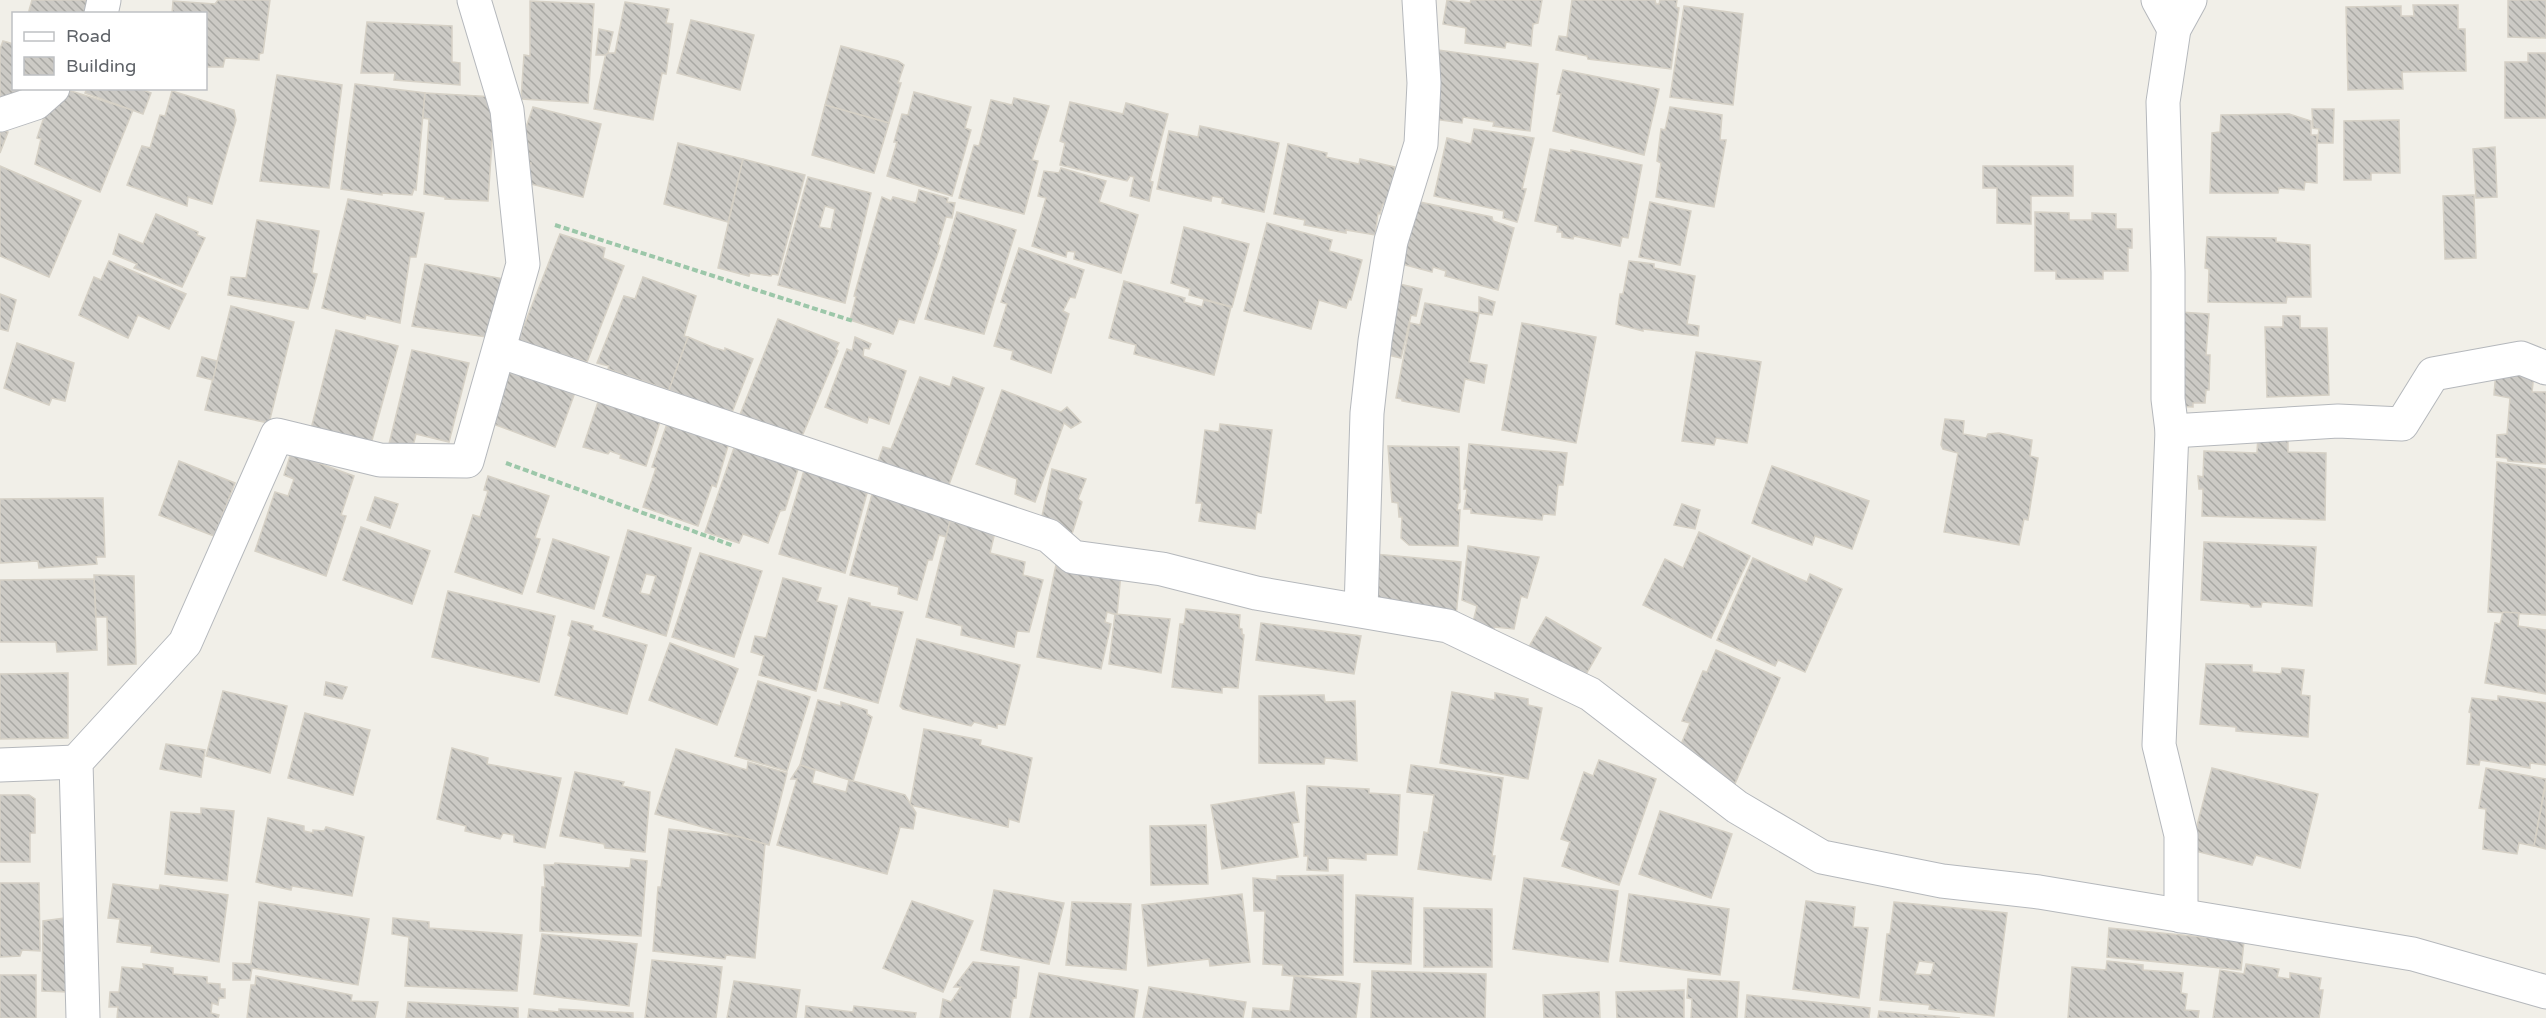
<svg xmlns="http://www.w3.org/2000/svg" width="2546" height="1018" font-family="'Varela Round',sans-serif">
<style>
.building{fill:url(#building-back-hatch);stroke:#d6d1c6;stroke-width:1.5;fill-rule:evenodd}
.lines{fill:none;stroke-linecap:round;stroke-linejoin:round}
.minor-casing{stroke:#b5b8bc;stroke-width:35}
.path{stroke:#9cc7a9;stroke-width:4;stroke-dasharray:6 3;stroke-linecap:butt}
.minor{stroke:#fff;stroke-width:33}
</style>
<defs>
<pattern id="building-back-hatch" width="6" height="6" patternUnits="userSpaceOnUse" patternTransform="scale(1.5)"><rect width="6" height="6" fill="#cccac5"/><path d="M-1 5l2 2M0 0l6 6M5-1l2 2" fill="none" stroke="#a9a8a4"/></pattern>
</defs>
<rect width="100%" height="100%" fill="#f1efe8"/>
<g class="building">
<path d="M32,0H89L85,14H28Z"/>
<path d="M218,0H270L263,53L259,54V60L225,58L223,67H206V14H172L173,1L215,4Z"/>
<path d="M1447,0L1470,3L1471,0H1542L1538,23L1533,24L1531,46L1506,42L1505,48L1465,43L1466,28L1443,24Z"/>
<path d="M1572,0H1655L1656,4H1659L1660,0H1677L1676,7L1679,8L1671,69L1588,59L1587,56L1556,50L1559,36L1567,37Z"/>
<path d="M2508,0H2546V38L2508,37Z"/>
<path d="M530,1L594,4L588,103L521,99L524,55L530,56Z"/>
<path d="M625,2L669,9L666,23L673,24L666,74L662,73L653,120L594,109L606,53H615Z"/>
<path d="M2413,5H2458V29H2465L2466,71L2402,72L2403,89L2348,90L2346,7L2401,6V16H2414Z"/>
<path d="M1684,6L1743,14L1733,105L1670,97Z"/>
<path d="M691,20L754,35L740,90L677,73Z"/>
<path d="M367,22L452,26V62L460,63V85L394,80L395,73H361Z"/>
<path d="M599,29L613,32L608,53L605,55H596Z"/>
<path d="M3,41L14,44V88H21L18,102L0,97V49Z"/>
<path d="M841,46L898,61L904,65L898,83H901L889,123L825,105Z"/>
<path d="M1438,50L1538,64L1530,131L1493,126L1494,122L1463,117L1462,123L1427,118Z"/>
<path d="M2528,53H2546V118H2505V62H2528Z"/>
<path d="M1563,70L1659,89L1644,155L1553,131L1561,94H1557Z"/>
<path d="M277,75L342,85L329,188L260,181Z"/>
<path d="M355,84L425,93L416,190L414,189L412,195L382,193V195L341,189Z"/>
<path d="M61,88L133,110L100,192L35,164L41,139L37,138L48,105Z"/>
<path d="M87,88H137L151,93L143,114L85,93Z"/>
<path d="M172,91L234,110L236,120L212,204L188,197L187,206L127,185L142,146L150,148L160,115L165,116Z"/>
<path d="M914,92L971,107L965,128L971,130L952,196L887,176L897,142H894L902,114L908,115Z"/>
<path d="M425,93L495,97L488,201L445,199V197L424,194L429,119L423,118Z"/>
<path d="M1014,98L1049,106L1032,160L1038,161L1024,214L959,198L974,145L979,146L991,100L1012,105Z"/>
<path d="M1070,102L1123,114L1126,103L1168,114L1150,181L1153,182L1149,201L1130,196L1134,177L1130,176L1127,181L1060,165L1065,143L1060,141Z"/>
<path d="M825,105L889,123L874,173L812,155Z"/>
<path d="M533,107L601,124L583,197L527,183L531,163L521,161L527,138L523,136Z"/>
<path d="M1670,107L1722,115L1720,140H1726L1714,207L1656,197L1661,163L1657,161L1661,129L1665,130Z"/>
<path d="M2312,109H2334L2333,143H2317L2319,129L2313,128Z"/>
<path d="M2289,114L2311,121V135H2317V183L2305,182L2304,190L2279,188L2278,193H2210L2212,133L2220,132L2221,115Z"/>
<path d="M2399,120L2400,173H2371V180H2344V121Z"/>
<path d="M1200,126L1279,143L1264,212L1222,203L1223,198L1212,196L1211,201L1157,189L1169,131L1198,137Z"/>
<path d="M1474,129L1534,138L1522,189H1526L1517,222L1503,218L1504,211L1434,196L1447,138L1471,144Z"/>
<path d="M0,130L8,132L0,153Z"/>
<path d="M678,143L743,159L728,222L664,204Z"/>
<path d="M1288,144L1327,153L1326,157L1359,164L1360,159L1395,167L1387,205L1383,204L1380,214L1378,213L1375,235L1346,230V233L1304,225L1305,220L1274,214Z"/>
<path d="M2495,147L2497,197L2476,198L2473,149Z"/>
<path d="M1550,149L1571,153V150L1642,165L1628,238L1622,237L1620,246L1574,236L1573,239L1562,237V232H1557L1558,226L1535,221Z"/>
<path d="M743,159L805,175L778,275L772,274L771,276L750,273L749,276L718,268Z"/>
<path d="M0,166L81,201L49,277L0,256Z"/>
<path d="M1983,166H2073V196H2031V224L1997,223V188H1983Z"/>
<path d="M1061,168L1106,181L1099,202L1138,215L1121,273L1074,259L1075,252L1067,251L1066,257L1032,246L1046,198L1038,196L1044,171L1059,173Z"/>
<path d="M808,177L871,193L845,303L778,285ZM825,206L835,209L831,229L819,227Z"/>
<path d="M919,190L948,198L947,202L955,203L952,218L946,217L938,244L940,246L914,323L899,319L893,334L850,320L856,297L854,296L882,197L891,201L893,197L916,203Z"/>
<path d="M2474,195L2476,258L2445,259L2443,196Z"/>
<path d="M348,199L424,213L416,257H410L400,323L366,315L365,319L322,308Z"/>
<path d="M1415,201L1492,217L1493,221L1514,228L1498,290L1445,276L1446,271L1433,267L1432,272L1398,263Z"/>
<path d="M1650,202L1691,211L1680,265L1639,257Z"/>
<path d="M957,212L1016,230L984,334L925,319Z"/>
<path d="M2035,212L2069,213V220H2092V213L2116,214V229H2132V248H2128V271H2103V279H2056V271H2035Z"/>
<path d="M156,214L198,232L197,235L205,238L182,287L134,268L137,264L113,254L119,234L143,244Z"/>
<path d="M257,220L319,231L312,273L317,274L308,309L228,295L231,277L246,278Z"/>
<path d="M1267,223L1332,240L1329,251L1362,260L1351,300L1349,299L1346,308L1319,300L1311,329L1244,311Z"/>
<path d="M1184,227L1249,244L1232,307L1189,295L1190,289L1171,283Z"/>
<path d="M560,234L605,248L603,258L624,266L587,362L518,341Z"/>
<path d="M2207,237L2276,238V242L2310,245L2311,297H2287L2286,303L2208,302L2209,269L2205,268Z"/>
<path d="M1019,248L1084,270L1075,298L1070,297L1063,311L1069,314L1051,373L1011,359L1013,351L994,346L1007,304L1001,302Z"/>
<path d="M109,261L186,294L169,329L138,315L128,338L79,315L94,277L101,280Z"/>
<path d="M1629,261L1654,264V268L1695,276L1687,324L1699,326L1698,336L1643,329V331L1616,324L1620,294H1623Z"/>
<path d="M425,264L504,279L493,338L412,326Z"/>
<path d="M643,277L696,296L684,336L688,337L669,390L608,369L609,366L597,363L624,296L635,299Z"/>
<path d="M1124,281L1185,298L1184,302L1202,307L1204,300L1231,307L1214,375L1134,354L1136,345L1109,338Z"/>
<path d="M1395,283L1422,289L1416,316L1411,315L1401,358L1375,352Z"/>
<path d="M0,294L16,300L8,331L0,329Z"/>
<path d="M1479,297L1495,302L1492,315L1479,313Z"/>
<path d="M1425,303L1479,313L1469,362L1487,365L1484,383L1465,379L1459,412L1402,401V399L1396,398L1410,323L1420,325Z"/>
<path d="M231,306L294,322L269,423L205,410Z"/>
<path d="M2180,312L2209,314L2206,355H2210L2209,390H2206L2205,403H2193V407L2176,406Z"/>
<path d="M2283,316H2300V328H2327L2329,395L2267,397L2265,327H2283Z"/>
<path d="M778,319L839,343L836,349L838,351L800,441L739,417Z"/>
<path d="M1522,323L1596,337L1576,443L1502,430Z"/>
<path d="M336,330L398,346L371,444L311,429Z"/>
<path d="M688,337L712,347L725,351V348L753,359L731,415L669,390Z"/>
<path d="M855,337L871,344L869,349L864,348L863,356L906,371L889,424L869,417L867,423L825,407L847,349L852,351Z"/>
<path d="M17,343L74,363L65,401L52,398L49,405L4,388Z"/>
<path d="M412,350L469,363L449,442L416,434L412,450L389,444Z"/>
<path d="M1696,352L1761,362L1747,443L1716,438L1714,445L1682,441Z"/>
<path d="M202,357L217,361L213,380L197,376Z"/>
<path d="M509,366L577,387L555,447L488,422Z"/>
<path d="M2496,370L2534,374L2532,392H2546V464L2508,461L2507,458L2496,457L2497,435L2507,434L2510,398L2494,395Z"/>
<path d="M920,377L950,387L953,377L984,388L946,493L877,464L883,447L891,449Z"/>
<path d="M1002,390L1061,412L1067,407L1081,422L1071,428L1064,423L1035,502L1015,494L1017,479L976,464Z"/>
<path d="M600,396L662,415L646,466L620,458L621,455L610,451L608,454L583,447Z"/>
<path d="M669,418L730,439L716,487L712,485L698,526L643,507L656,468L652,467Z"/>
<path d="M1945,419L1964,421L1963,434L1986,438L1988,434L1999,433L2032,440L2030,456L2038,458L2028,520L2024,519L2019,545L1944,532L1958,453L1943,449L1941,445Z"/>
<path d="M1220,424L1272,430L1261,513L1257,512L1255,529L1199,521L1202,503H1196L1205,430L1219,432Z"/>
<path d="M2258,435L2288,436V452L2326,453L2325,520L2202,516L2203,489H2199L2198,476L2203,477L2204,451L2257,453Z"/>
<path d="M736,442L800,463L785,510L780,511L768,543L743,534L739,543L705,532Z"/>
<path d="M1469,444L1567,453L1563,485H1558L1555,515L1543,514L1542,520L1471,513V509H1464L1467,489H1464Z"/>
<path d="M1388,446L1459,447L1460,502L1458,504L1457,510H1460L1458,546L1409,545L1401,538L1402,517H1399L1398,503L1392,502Z"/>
<path d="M291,453L354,476L341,515L346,516L326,576L255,551L275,492L288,496L294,479L284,475Z"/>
<path d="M179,461L235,483L214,536L159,515Z"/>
<path d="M2497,462L2546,469V615L2488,612Z"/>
<path d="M806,464L869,486L845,573L779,554Z"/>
<path d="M1772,466L1869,501L1852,549L1815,536L1812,545L1752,523Z"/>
<path d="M1052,469L1086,479L1078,499L1082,502L1072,534L1057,531L1041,521Z"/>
<path d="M488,476L549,496L535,538L540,539L522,594L455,572L473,515L480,517L488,491L484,490Z"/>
<path d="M874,487L953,517L946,537L939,535L932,560H928L917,600L898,594L899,587L850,575Z"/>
<path d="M375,497L398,504L390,528L367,520Z"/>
<path d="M103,498L105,557H96L97,564L39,568L38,561L0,563V499Z"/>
<path d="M1682,504L1700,510L1695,529L1674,525Z"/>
<path d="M950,521L995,532L990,553L1025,562L1023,575L1043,580L1029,632L1017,631L1014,647L961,635L962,626L926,617Z"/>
<path d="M361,527L430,551L412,604L343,580Z"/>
<path d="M628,530L691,548L666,636L603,616ZM646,574L656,576L650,595L640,593Z"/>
<path d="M1699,532L1750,556L1711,638L1643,605L1665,559L1683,568Z"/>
<path d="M553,539L609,557L594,609L537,592Z"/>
<path d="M2204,542L2316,547L2312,606L2262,602L2261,607H2251L2249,604L2201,600Z"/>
<path d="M1468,546L1539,557L1527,598L1521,596L1514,629L1495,627L1494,629L1471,630L1477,606L1462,600Z"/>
<path d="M700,553L762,571L734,657L672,637Z"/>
<path d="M1374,554L1461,562L1456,617L1367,602Z"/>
<path d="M1753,558L1807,582L1810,574L1842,589L1805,672L1778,660L1775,666L1717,640Z"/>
<path d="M1057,560L1121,573L1117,615L1107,612L1105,622L1111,624L1101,669L1037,657Z"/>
<path d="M94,575L134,576L136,664L108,665L107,617H96Z"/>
<path d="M783,578L821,588L817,601L837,606L816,691L759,675L764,656L751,652L755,636L766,638Z"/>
<path d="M94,579L97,650L57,652L56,642H0V580Z"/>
<path d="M448,591L555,616L539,682L432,657Z"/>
<path d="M849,598L870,603V606L903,612L878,703L824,688Z"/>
<path d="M1186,609L1240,615L1239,628L1242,629V634L1244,635L1238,688L1222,687V693L1172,687L1180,624H1184Z"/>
<path d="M2503,612L2519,613L2518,626L2546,630V694L2485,683L2495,623L2500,624Z"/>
<path d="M1115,614L1170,619L1161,673L1109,664Z"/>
<path d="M1546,617L1601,648L1581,683L1526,652Z"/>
<path d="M572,621L593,626L592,630L647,645L627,714L555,695L571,637L568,635Z"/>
<path d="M1261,623L1361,636L1354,674L1256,660Z"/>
<path d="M917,639L1020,665L1005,725L997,724V728L974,722L971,726L903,709L900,706Z"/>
<path d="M670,643L738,669L717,725L649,700Z"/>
<path d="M1716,650L1780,678L1734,786L1679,749L1690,723L1682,721L1703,671L1707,672Z"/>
<path d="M2206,664L2252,665V672L2281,674L2282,668L2304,670L2301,695L2310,696L2308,737L2236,731V727L2200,724Z"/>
<path d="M68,673V738L0,739V674Z"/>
<path d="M758,681L810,697L787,771L735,756Z"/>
<path d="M326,682L347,687L342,699L324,695Z"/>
<path d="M223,691L287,706L270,773L206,756Z"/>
<path d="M1452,692L1495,700V693L1528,699V705L1542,708L1528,779L1440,763Z"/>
<path d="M1324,695L1325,702L1355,701L1357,761L1325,758L1324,764L1259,763V696Z"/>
<path d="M2498,696L2546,703V765L2530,763V768L2480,760L2479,765L2467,764L2471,713L2469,712L2472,698L2498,701Z"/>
<path d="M818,700L841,706V702L867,710V714L872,717L853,781L800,765Z"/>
<path d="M305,713L370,730L353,795L288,778Z"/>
<path d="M924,729L981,740L980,745L1032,758L1019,822L1009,819L1008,827L910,805Z"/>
<path d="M166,744L205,750L201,777L160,769Z"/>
<path d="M452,748L488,758L487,764L561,778L545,848L514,842V835L503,833L500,839L465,831L466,826L437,819Z"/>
<path d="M676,749L747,770L748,762L787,773L769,845L655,814Z"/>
<path d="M1599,760L1656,779L1619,885L1562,866L1570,842L1561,839L1584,772L1593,776Z"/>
<path d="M800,765L815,770L812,783L846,792L849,780L905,795L916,813L913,829L900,827L887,874L777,845L797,779H791Z"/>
<path d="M1411,765L1503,778L1492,856H1495L1491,880L1418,869L1424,832L1428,833L1434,795L1407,792Z"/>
<path d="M2212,768L2318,794L2300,868L2256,855L2252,865L2195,851L2193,841Z"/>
<path d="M2486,768L2546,779L2534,846L2519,843L2517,854L2483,849L2486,809L2479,808Z"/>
<path d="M575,772L624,782L622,786L650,792L645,852L605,848L604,844L560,836Z"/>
<path d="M2546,783V849L2534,846Z"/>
<path d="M1307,786L1369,789V793L1400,795L1397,855L1366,854V860L1328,858V871L1307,870L1308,856H1304Z"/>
<path d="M1294,792L1299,822L1292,823L1298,857L1222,869L1211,805Z"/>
<path d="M0,795H29L35,799V833H30V862H0Z"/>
<path d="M201,808L234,811L227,881L165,874L171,812L201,814Z"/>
<path d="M1660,811L1732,834L1711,898L1639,874Z"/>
<path d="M268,818L304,826V831L313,833V830L324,831L326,827L364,837L352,896L292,886L291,890L256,882Z"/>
<path d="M1206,825L1208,884L1151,885L1150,826Z"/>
<path d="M669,829L740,837L765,844L755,958L726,955L725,959L653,951L658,887H661Z"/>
<path d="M631,859L647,861L641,936L540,931L542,887H545L544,865H554L555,863L630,868Z"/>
<path d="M1343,875V975L1294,976L1282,975L1283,965L1263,964L1265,911H1254L1253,878L1277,880V876Z"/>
<path d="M1524,878L1618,891L1608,962L1513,949Z"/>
<path d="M0,883H39L40,951L22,950L20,956L0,957Z"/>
<path d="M113,884L159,890L160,885L228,895L219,962L151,952L152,946L117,942L120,919L108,918Z"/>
<path d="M994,890L1064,903L1049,964L981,950Z"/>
<path d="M1242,894L1250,962L1210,966L1209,959L1148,966L1142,905Z"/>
<path d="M1629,894L1729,909L1720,975L1620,961Z"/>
<path d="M1356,895L1413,898L1411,964L1354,962Z"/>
<path d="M912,901L973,921L943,992L883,968Z"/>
<path d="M1806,901L1855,907L1853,927L1868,928L1859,998L1793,989Z"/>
<path d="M259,902L369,919L358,985L252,968L250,980H233V963L251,964Z"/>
<path d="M1072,902L1131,904L1126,970L1066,965Z"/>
<path d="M1894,902L2007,913L1994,1016L1929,1009L1930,1005L1880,1000L1887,934H1890ZM1919,961L1934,963L1931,975L1915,974Z"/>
<path d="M1424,908L1492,909V967H1424Z"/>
<path d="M64,918L67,992L42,991L43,921Z"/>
<path d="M393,918L429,922V928L522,935L517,991L405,986L409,937L392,934Z"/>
<path d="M2109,928L2244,941L2241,970L2107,957Z"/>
<path d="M542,934L637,944L629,1006L534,994Z"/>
<path d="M652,960L722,967L716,1018H645Z"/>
<path d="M2107,961L2143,965V970L2183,973L2181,993L2187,994L2185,1010L2199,1011L2198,1018H2068L2072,967L2106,970Z"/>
<path d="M973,962L1019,967L1016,998H1013L1010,1018H940L943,999L951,1002L961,987H954Z"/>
<path d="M143,964L173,968V974L207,977V983L220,984V989H225V998H219L218,1005L212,1003L211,1013L219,1015L218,1018H117L118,1007H109L110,992H119L122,967L144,969Z"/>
<path d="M2246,964L2279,969L2277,977L2290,979V973L2321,978L2319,990H2323L2319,1018H2213L2220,970L2244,974Z"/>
<path d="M1372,971L1486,974L1485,1018H1371Z"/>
<path d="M1039,973L1138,990L1134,1018H1030Z"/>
<rect x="0" y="975" width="36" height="43"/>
<path d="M256,976L352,995L351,1001L378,1002L375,1018H247L251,985H255Z"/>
<path d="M1294,976L1360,984L1356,1018H1252L1253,1008L1290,1011Z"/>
<path d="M1688,979L1739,982L1737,1018H1691L1692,999L1687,998Z"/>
<path d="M734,981L800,990L796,1018H727Z"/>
<path d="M1149,987L1246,1002L1243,1018H1143Z"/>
<path d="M1684,990V1018H1617L1616,992Z"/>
<path d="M1599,992L1600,1018H1544L1543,995Z"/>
<path d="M1747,995L1870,1008L1869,1018H1745Z"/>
<path d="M408,1002L518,1008V1018H406Z"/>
<path d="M806,1006L853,1012L854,1006L916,1013L915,1018H805Z"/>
<path d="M529,1009L559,1012V1009L633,1013V1018H528Z"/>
<path d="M1879,1011L1960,1018H1878Z"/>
</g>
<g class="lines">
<g class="minor-casing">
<g id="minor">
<path d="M2158,0L2174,29"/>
<path d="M101,14L104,0"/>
<path d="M0,115L36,103L53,88"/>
<path d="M499,351L1049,536L1073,557L1162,569L1256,593L1448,626L1590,694L1737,807L1822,857L1942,881L2039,892L2413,954L2546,992"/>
<path d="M2172,431L2338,421L2402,424L2433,374L2521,358L2546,368"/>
<path d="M1361,610L1367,413L1375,341L1391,241L1421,144L1424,83L1419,0"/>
<path d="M0,765L76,762"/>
<path d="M2181,916V835L2159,745L2172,431L2168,399V272L2163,102L2174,29L2190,0"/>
<path d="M83,1018L76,762L185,643L277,435L380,460L467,461L523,264L507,110L474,0"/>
</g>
</g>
<g class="path">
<path d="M555,225L853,321"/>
<path d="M506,463L734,546"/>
</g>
<use href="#minor" class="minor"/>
</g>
<rect x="12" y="12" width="195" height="78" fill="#ffffff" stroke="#bfc1c3" stroke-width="1.5"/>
<rect x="24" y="32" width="30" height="9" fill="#ffffff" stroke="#bfc1c3" stroke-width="1.5"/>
<text x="66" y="42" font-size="18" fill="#5f6368">Road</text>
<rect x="24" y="57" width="30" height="18" fill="url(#building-back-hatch)" stroke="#bfc1c3" stroke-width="1.5"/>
<text x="66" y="72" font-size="18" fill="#5f6368">Building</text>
</svg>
